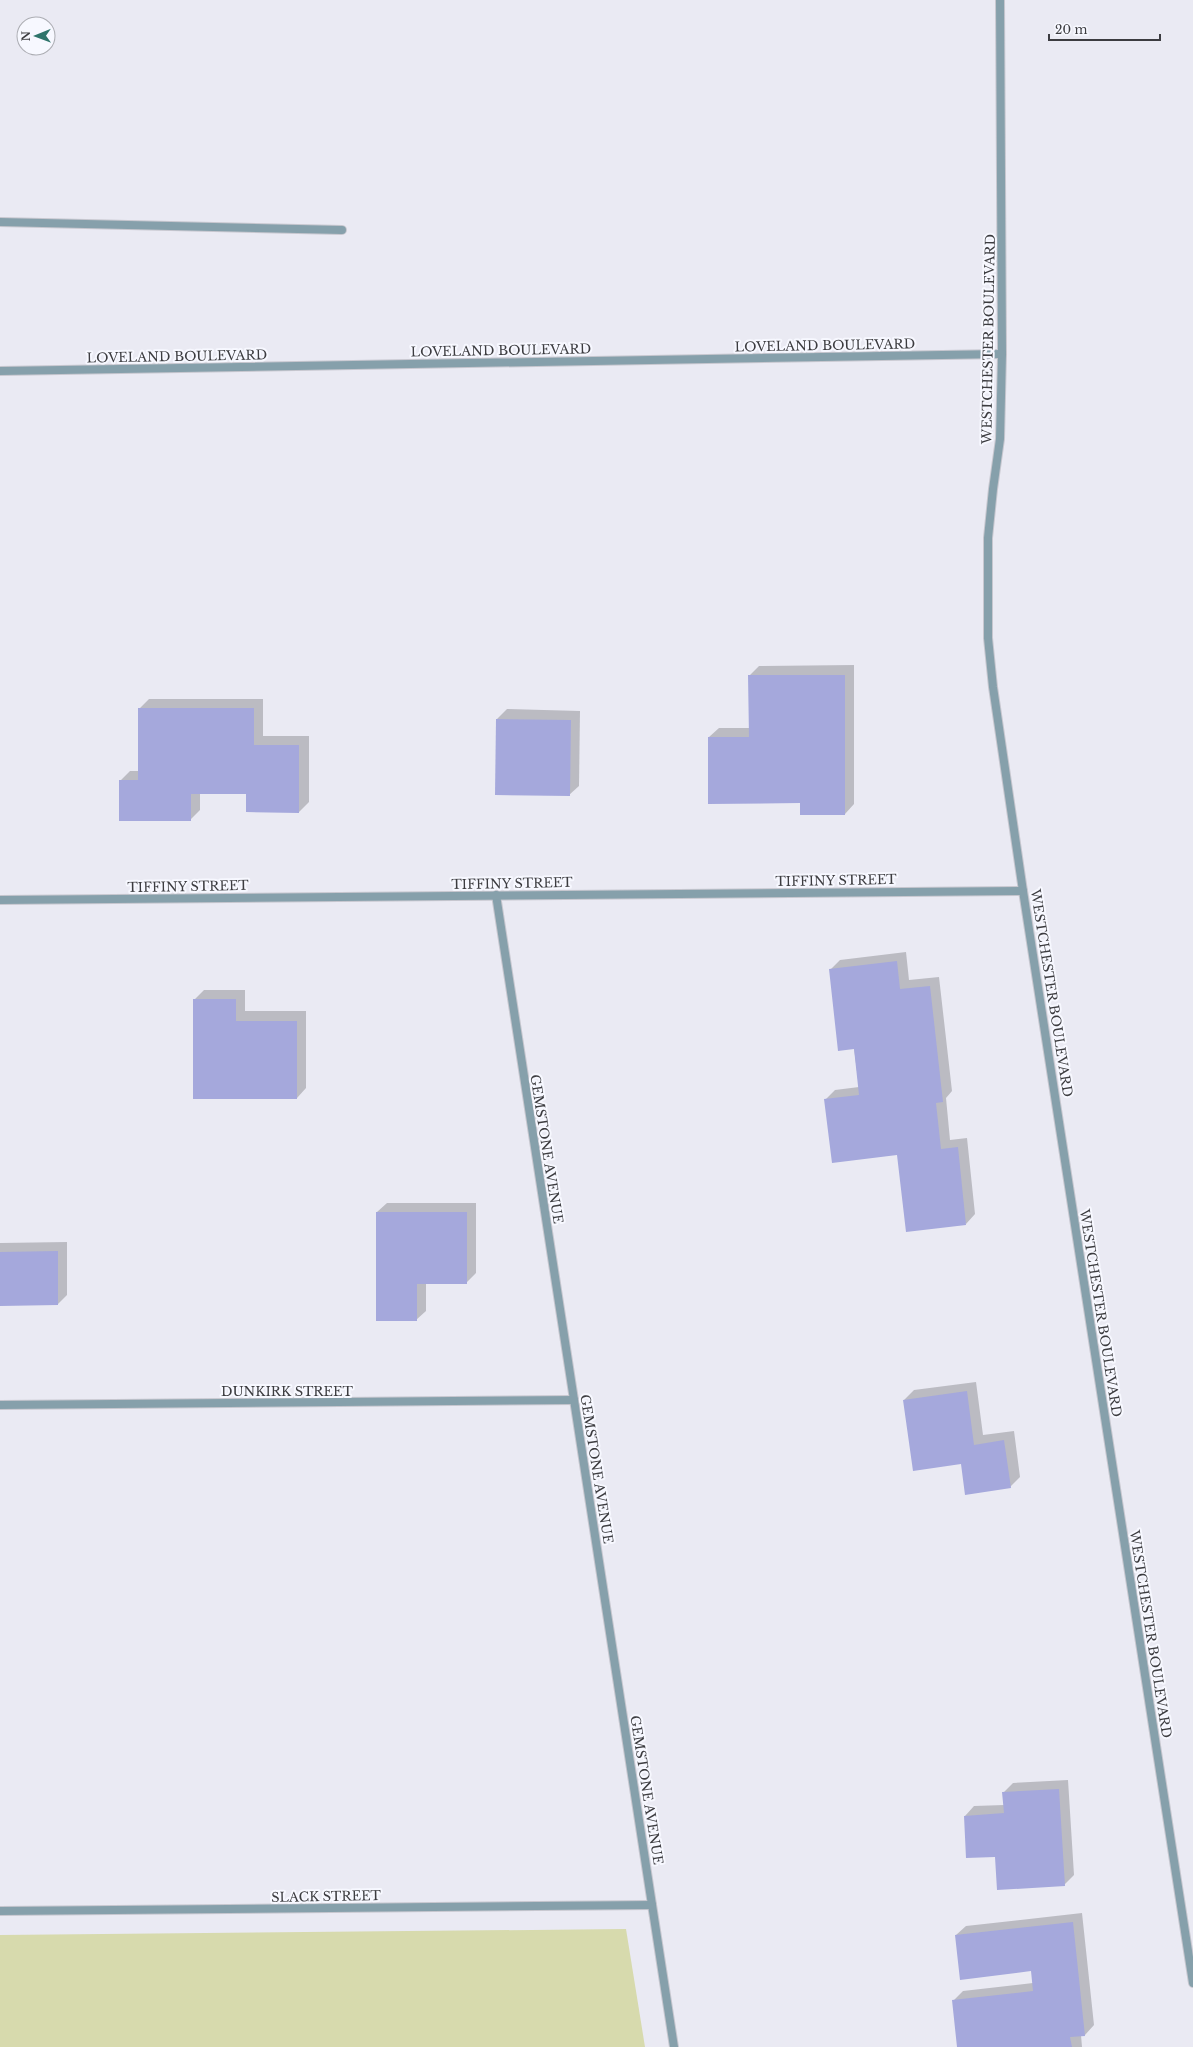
<svg xmlns="http://www.w3.org/2000/svg" width="1193" height="2047" font-family="'Libre Baskerville',serif">
<style>
.green{fill:#d7daad}
.shadow{fill:#0003}
.building{fill:#a5a8dc}
.lines{fill:none;stroke-linecap:round;stroke-linejoin:round}
.lane-casing{stroke:#c7c7cf;stroke-width:10}
.street-casing{stroke:#c7c7cf;stroke-width:10}
.lane{stroke:#86a0ab;stroke-width:8}
.street{stroke:#86a0ab;stroke-width:8}
.labels{text-anchor:middle;stroke-width:4;stroke-linejoin:round;paint-order:stroke}
.street-label{font-size:13px;fill:#3c3c40;stroke:#f7f8ff}
</style>
<rect width="100%" height="100%" fill="#eaeaf3"/>
<path class="green" d="M626,1929L645,2047H0V1935Z"/>
<g class="shadow">
<path d="M854,665V804L845,814L801,802L709,737L719,728H750L749,676L759,666Z"/>
<path d="M149,699H263V736H309V802L299,812L247,811V793H200V810L190,820L120,781L130,771H139V709Z"/>
<path d="M507,709L580,711L579,786L569,795L497,719Z"/>
<path d="M906,952L909,980L939,977L952,1091L946,1098L950,1140L967,1138L975,1214L966,1224L898,1154L825,1100L835,1090L859,1087L854,1048L831,969L840,960Z"/>
<path d="M204,990H245V1011H306V1088L297,1098L194,1000Z"/>
<path d="M387,1203H476V1273L466,1283H426V1311L416,1320L377,1212Z"/>
<path d="M67,1242V1295L58,1304L0,1305V1243Z"/>
<path d="M976,1382L983,1435L1014,1431L1020,1477L1010,1487L961,1463L904,1400L914,1390Z"/>
<path d="M1068,1780L1074,1875L1064,1885L996,1856L965,1816L974,1806L1004,1805V1792L1013,1783Z"/>
<path d="M1082,1913L1094,2025L1085,2035H1081L1082,2047H958L953,2001L963,1991L1033,1983L1032,1970L956,1935L966,1926Z"/>
</g>
<g class="building">
<path d="M748,675H845V815H800V803L708,804V737H749Z"/>
<path d="M138,708H254V745H299V813L246,812V794H191V821H119V780H138Z"/>
<path d="M496,719L571,720L570,796L495,795Z"/>
<path d="M897,961L900,989L930,986L943,1102L936,1103L941,1149L958,1147L966,1225L906,1232L897,1155L832,1163L824,1099L859,1095L854,1049L838,1051L829,969Z"/>
<path d="M193,999H236V1021H297V1099H193Z"/>
<path d="M376,1212H467V1284H417V1321H376Z"/>
<path d="M58,1251V1305L0,1306V1252Z"/>
<path d="M967,1391L974,1445L1004,1440L1011,1488L965,1495L961,1464L913,1471L903,1400Z"/>
<path d="M1059,1789L1065,1886L997,1890L995,1857L966,1858L964,1816L1004,1813L1002,1792Z"/>
<path d="M1073,1922L1085,2036L1070,2037L1072,2047H957L952,2000L1033,1991L1031,1971L960,1980L955,1935Z"/>
</g>
<g class="lines">
<g class="lane-casing">
<path id="lane" d="M0,222L342,230"/>
</g>
<g class="street-casing">
<g id="street">
<path d="M1000,0L1002,354L1000,439L993,489L988,538V638L993,687L1023,891L1193,1983"/>
<path d="M0,371L1002,354"/>
<path d="M496,895L674,2047"/>
<path d="M0,900L1023,891"/>
<path d="M0,1405L574,1400"/>
<path d="M0,1911L652,1905"/>
</g>
</g>
<use href="#lane" class="lane"/>
<use href="#street" class="street"/>
</g>
<g class="labels">
<g class="street-label">
<text transform="translate(988 339) rotate(-89)" y="5">WESTCHESTER BOULEVARD</text>
<text transform="translate(825 345) rotate(-1)" y="5">LOVELAND BOULEVARD</text>
<text transform="translate(501 350) rotate(-1)" y="5">LOVELAND BOULEVARD</text>
<text transform="translate(177 356) rotate(-1)" y="5">LOVELAND BOULEVARD</text>
<text transform="translate(836 880) rotate(-1)" y="5">TIFFINY STREET</text>
<text transform="translate(512 883) rotate(-1)" y="5">TIFFINY STREET</text>
<text transform="translate(188 886) rotate(-1)" y="5">TIFFINY STREET</text>
<text transform="translate(1052 993) rotate(81)" y="5">WESTCHESTER BOULEVARD</text>
<text transform="translate(547 1149) rotate(81)" y="5">GEMSTONE AVENUE</text>
<text transform="translate(1101 1313) rotate(81)" y="5">WESTCHESTER BOULEVARD</text>
<text x="287" y="1396">DUNKIRK STREET</text>
<text transform="translate(597 1469) rotate(81)" y="5">GEMSTONE AVENUE</text>
<text transform="translate(1151 1634) rotate(81)" y="5">WESTCHESTER BOULEVARD</text>
<text transform="translate(647 1790) rotate(81)" y="5">GEMSTONE AVENUE</text>
<text transform="translate(326 1896) rotate(-1)" y="5">SLACK STREET</text>
</g>
</g>
<g transform="translate(36 36) rotate(269)"><circle r="19" fill="#f7f8ff" stroke="#acadb3"/>
<path d="M0-3L7 15L0 10L-7 15Z" fill="#2e746b"/>
<text y="-6" font-size="11" font-weight="bold" text-anchor="middle" fill="#3c3c40">N</text>
</g>
<path d="M1049 34v6h111v-6" fill="none" stroke="#3c3c40" stroke-width="2"/>
<text x="1055" y="34" font-size="12" fill="#3c3c40" stroke="#f7f8ff" stroke-width="3" paint-order="stroke">20 m</text>
</svg>
